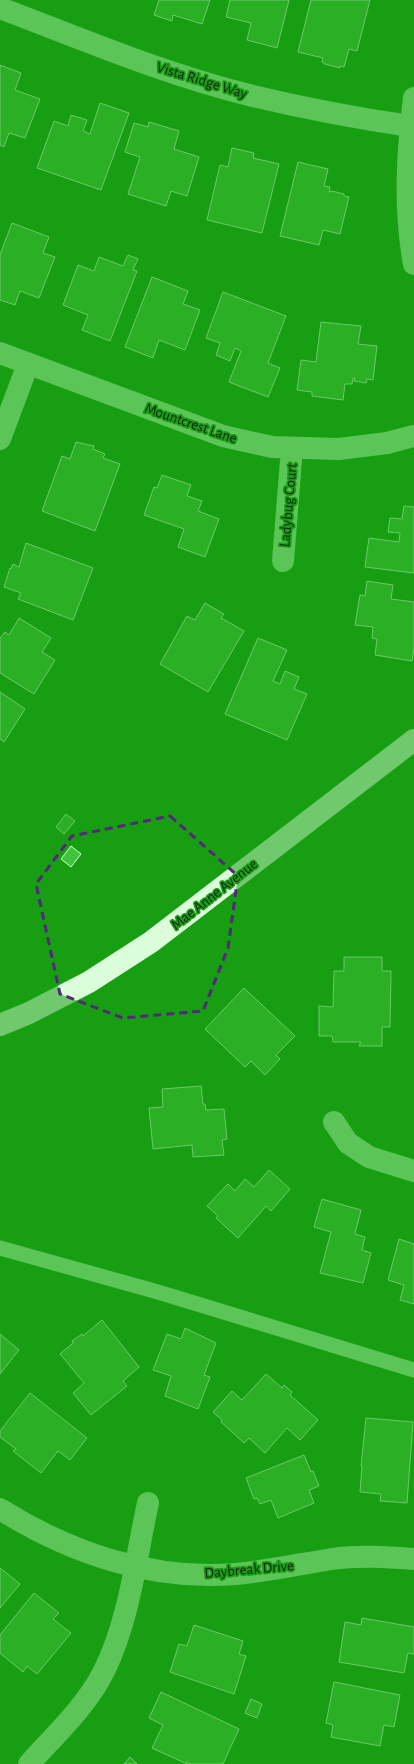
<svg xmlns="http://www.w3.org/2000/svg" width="414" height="1764" font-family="'Alegreya Sans',sans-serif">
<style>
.building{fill:#41c43d;stroke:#d4fdd3}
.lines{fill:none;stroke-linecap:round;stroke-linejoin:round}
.lane{stroke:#adf4aa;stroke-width:15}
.street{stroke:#adf4aa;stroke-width:22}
.secondary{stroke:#dbfdda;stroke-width:22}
.marked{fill:none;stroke:#55267e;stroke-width:3;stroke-dasharray:8 5;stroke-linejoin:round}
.labels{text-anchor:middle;stroke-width:3.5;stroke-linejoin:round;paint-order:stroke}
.street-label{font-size:15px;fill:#1d1d1d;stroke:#179e13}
</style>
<rect width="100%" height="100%" fill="#179e13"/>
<g class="building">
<path d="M159,0H210L202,24L173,15L172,21L154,15Z"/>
<path d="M230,0H289L277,48L247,40L251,23L226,17Z"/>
<path d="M311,0H370L357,51L349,49L344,67L340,66V68L325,64L322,62L323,58L298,52Z"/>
<path d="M0,65L21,73L15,90L40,99L25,138L9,133L4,147L0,145Z"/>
<path d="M100,103L129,113L101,190L37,168L54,121L68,126L71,115L87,120L83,131L90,134Z"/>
<path d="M149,122L179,131L174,149L199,157L187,196L171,191L166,206L128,194L140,157L125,152L134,123L148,127Z"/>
<path d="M232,148L254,153L253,158L279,164L262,233L207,220L220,165L228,167Z"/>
<path d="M298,162L328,169L324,186L330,187L329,192L332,191L344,194V196L349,197L340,234L323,230L319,245L280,236Z"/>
<path d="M12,223L49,237L43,253L55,257L39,298L20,291L15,305L0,300V255Z"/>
<path d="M128,255L138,259L133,270L137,271L110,341L82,330L88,315L63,305L78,265L94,271L99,257L123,266Z"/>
<path d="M152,277L188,291L183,304L200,310L185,350L159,340L153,358L125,347Z"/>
<path d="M223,292L286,316L268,363L280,368L268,397L229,382L241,351L235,348L230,361L216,355L220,343L206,338Z"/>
<path d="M321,322L361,326L358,344L377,346L373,380L367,379L366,383L354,381L355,378H353L352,384H345L343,400L312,396V392L297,390L301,360L316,362Z"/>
<path d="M76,442L94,446L93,449L105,454L103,458L120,464L95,531L42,511L62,456L70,459Z"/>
<path d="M162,475L191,485L187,496L202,501L198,511L219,519L205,557L178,547L184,529L144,515L154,487L157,488Z"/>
<path d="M404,506L414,507V573L365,567L369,538L399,542L400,533L388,532L390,518L402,519Z"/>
<path d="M26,543L93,568L73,620L18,599L21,593L4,587L10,568L11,569L13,564L19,567Z"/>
<path d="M367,581L393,585L391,599L414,602V648L412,661L375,655L377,639L372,638L373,627L355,625L360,595L365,596Z"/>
<path d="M205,603L224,614L221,618L244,631L208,692L160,664L187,616L195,620Z"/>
<path d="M19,618L51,638L42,652L55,660L34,694L0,673V638L5,632L9,635Z"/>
<path d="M258,638L287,650L273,681L280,684L285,671L299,677L294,689L307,694L287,740L225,714Z"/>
<path d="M0,692L25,709L4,742L0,739Z"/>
<path d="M66,814L75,821L64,834L56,827Z"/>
<path d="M71,846L81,854L71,867L61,859Z"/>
<path d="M344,957H382V971H391L390,1027H382V1046H359L361,1042H333L332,1036H319V1006L333,1007L334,971H344Z"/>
<path d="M244,988L295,1036L276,1055L280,1059L265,1075L251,1061L245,1067L205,1029Z"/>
<path d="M201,1086L203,1104H205L206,1110L224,1109L227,1139L222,1140L224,1155L193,1157L192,1145L153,1149L149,1108L163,1107L162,1089Z"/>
<path d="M269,1170L290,1189L271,1211L266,1206L238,1238L216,1218L218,1216L207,1206L228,1184L235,1191L245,1179L254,1187Z"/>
<path d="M322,1199L361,1210L355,1234L365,1237L362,1250L371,1253L363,1283L320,1273L331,1232L314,1227Z"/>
<path d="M399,1239L414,1244V1304L400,1300L404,1285L388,1280Z"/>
<path d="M102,1320L139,1367L123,1381L127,1386L91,1415L73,1393L84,1383L60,1354L73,1343L72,1341L82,1334L83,1336Z"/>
<path d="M185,1328L216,1343L204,1375L210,1377L198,1409L165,1396L171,1376L153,1370L167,1334L181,1339Z"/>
<path d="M0,1334L19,1350L0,1374Z"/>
<path d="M266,1374L282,1388L284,1385L292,1392L290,1395L318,1420L300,1440L287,1428L265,1453L249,1438L244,1443L221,1422L222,1420L213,1412L232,1391L242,1400Z"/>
<path d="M30,1393L87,1438L70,1460L58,1451L41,1473L13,1451L16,1449L0,1437V1431Z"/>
<path d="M366,1418L413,1422L407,1503L380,1501L381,1494L360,1492L362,1466H361Z"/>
<path d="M304,1455L311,1472L313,1471L319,1486L309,1490L314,1503L278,1518L271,1500L260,1504L257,1498L254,1499L246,1478Z"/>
<path d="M0,1568L20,1584L0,1608Z"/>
<path d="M34,1593L59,1613L53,1619L71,1633L37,1674L27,1666L23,1672L0,1653V1635Z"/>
<path d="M362,1618L414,1627V1654L408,1653L404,1673L339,1662L345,1622L361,1625Z"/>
<path d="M194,1625L243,1641L239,1654L246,1656L234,1694L170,1672L179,1644L187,1646Z"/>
<path d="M334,1682L400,1695L394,1727L384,1725L380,1746L331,1737L333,1725L326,1723Z"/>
<path d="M161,1692L239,1729L223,1764H191L187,1762V1764L152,1748L163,1725L149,1718Z"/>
<path d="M251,1699L262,1704L257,1718L245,1713Z"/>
<path d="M130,1757L137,1764H124Z"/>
</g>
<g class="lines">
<path class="lane" d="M0,1248L158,1292L414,1370"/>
<g class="street">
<path d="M0,8C82,39 164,74 249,95C303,108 356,118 410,126"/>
<path d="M414,98C407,154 404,209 414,264"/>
<path d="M0,353L223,436L272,447L339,449L387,443L414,436"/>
<path d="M0,439L28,364"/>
<path d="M283,561L292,448"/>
<path d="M334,1122L348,1143L369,1157L414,1171"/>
<path d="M0,1509C70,1553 152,1581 236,1574C268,1571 300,1564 332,1559C359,1555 387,1557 414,1559"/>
<path d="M29,1764C55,1735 86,1707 104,1671C129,1621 136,1558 148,1503"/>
</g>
<path class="secondary" d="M0,1025L29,1013L89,982L151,942L414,740"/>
</g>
<path d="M0 0H414V1764H0ZM170,816L238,876L228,948L203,1011L123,1018L60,994L36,884L72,836Z" fill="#179e13" fill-opacity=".55" fill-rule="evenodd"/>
<path class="marked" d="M170,816L238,876L228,948L203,1011L123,1018L60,994L36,884L72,836Z"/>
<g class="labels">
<g class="street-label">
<text transform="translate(202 80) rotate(17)" y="5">Vista Ridge Way</text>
<text transform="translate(191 423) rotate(19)" y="5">Mountcrest Lane</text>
<text transform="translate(288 505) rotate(-85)" y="5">Ladybug Court</text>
<text transform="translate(214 894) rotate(-38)" y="5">Mae Anne Avenue</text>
<text transform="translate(249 1569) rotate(-5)" y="5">Daybreak Drive</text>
</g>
</g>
</svg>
